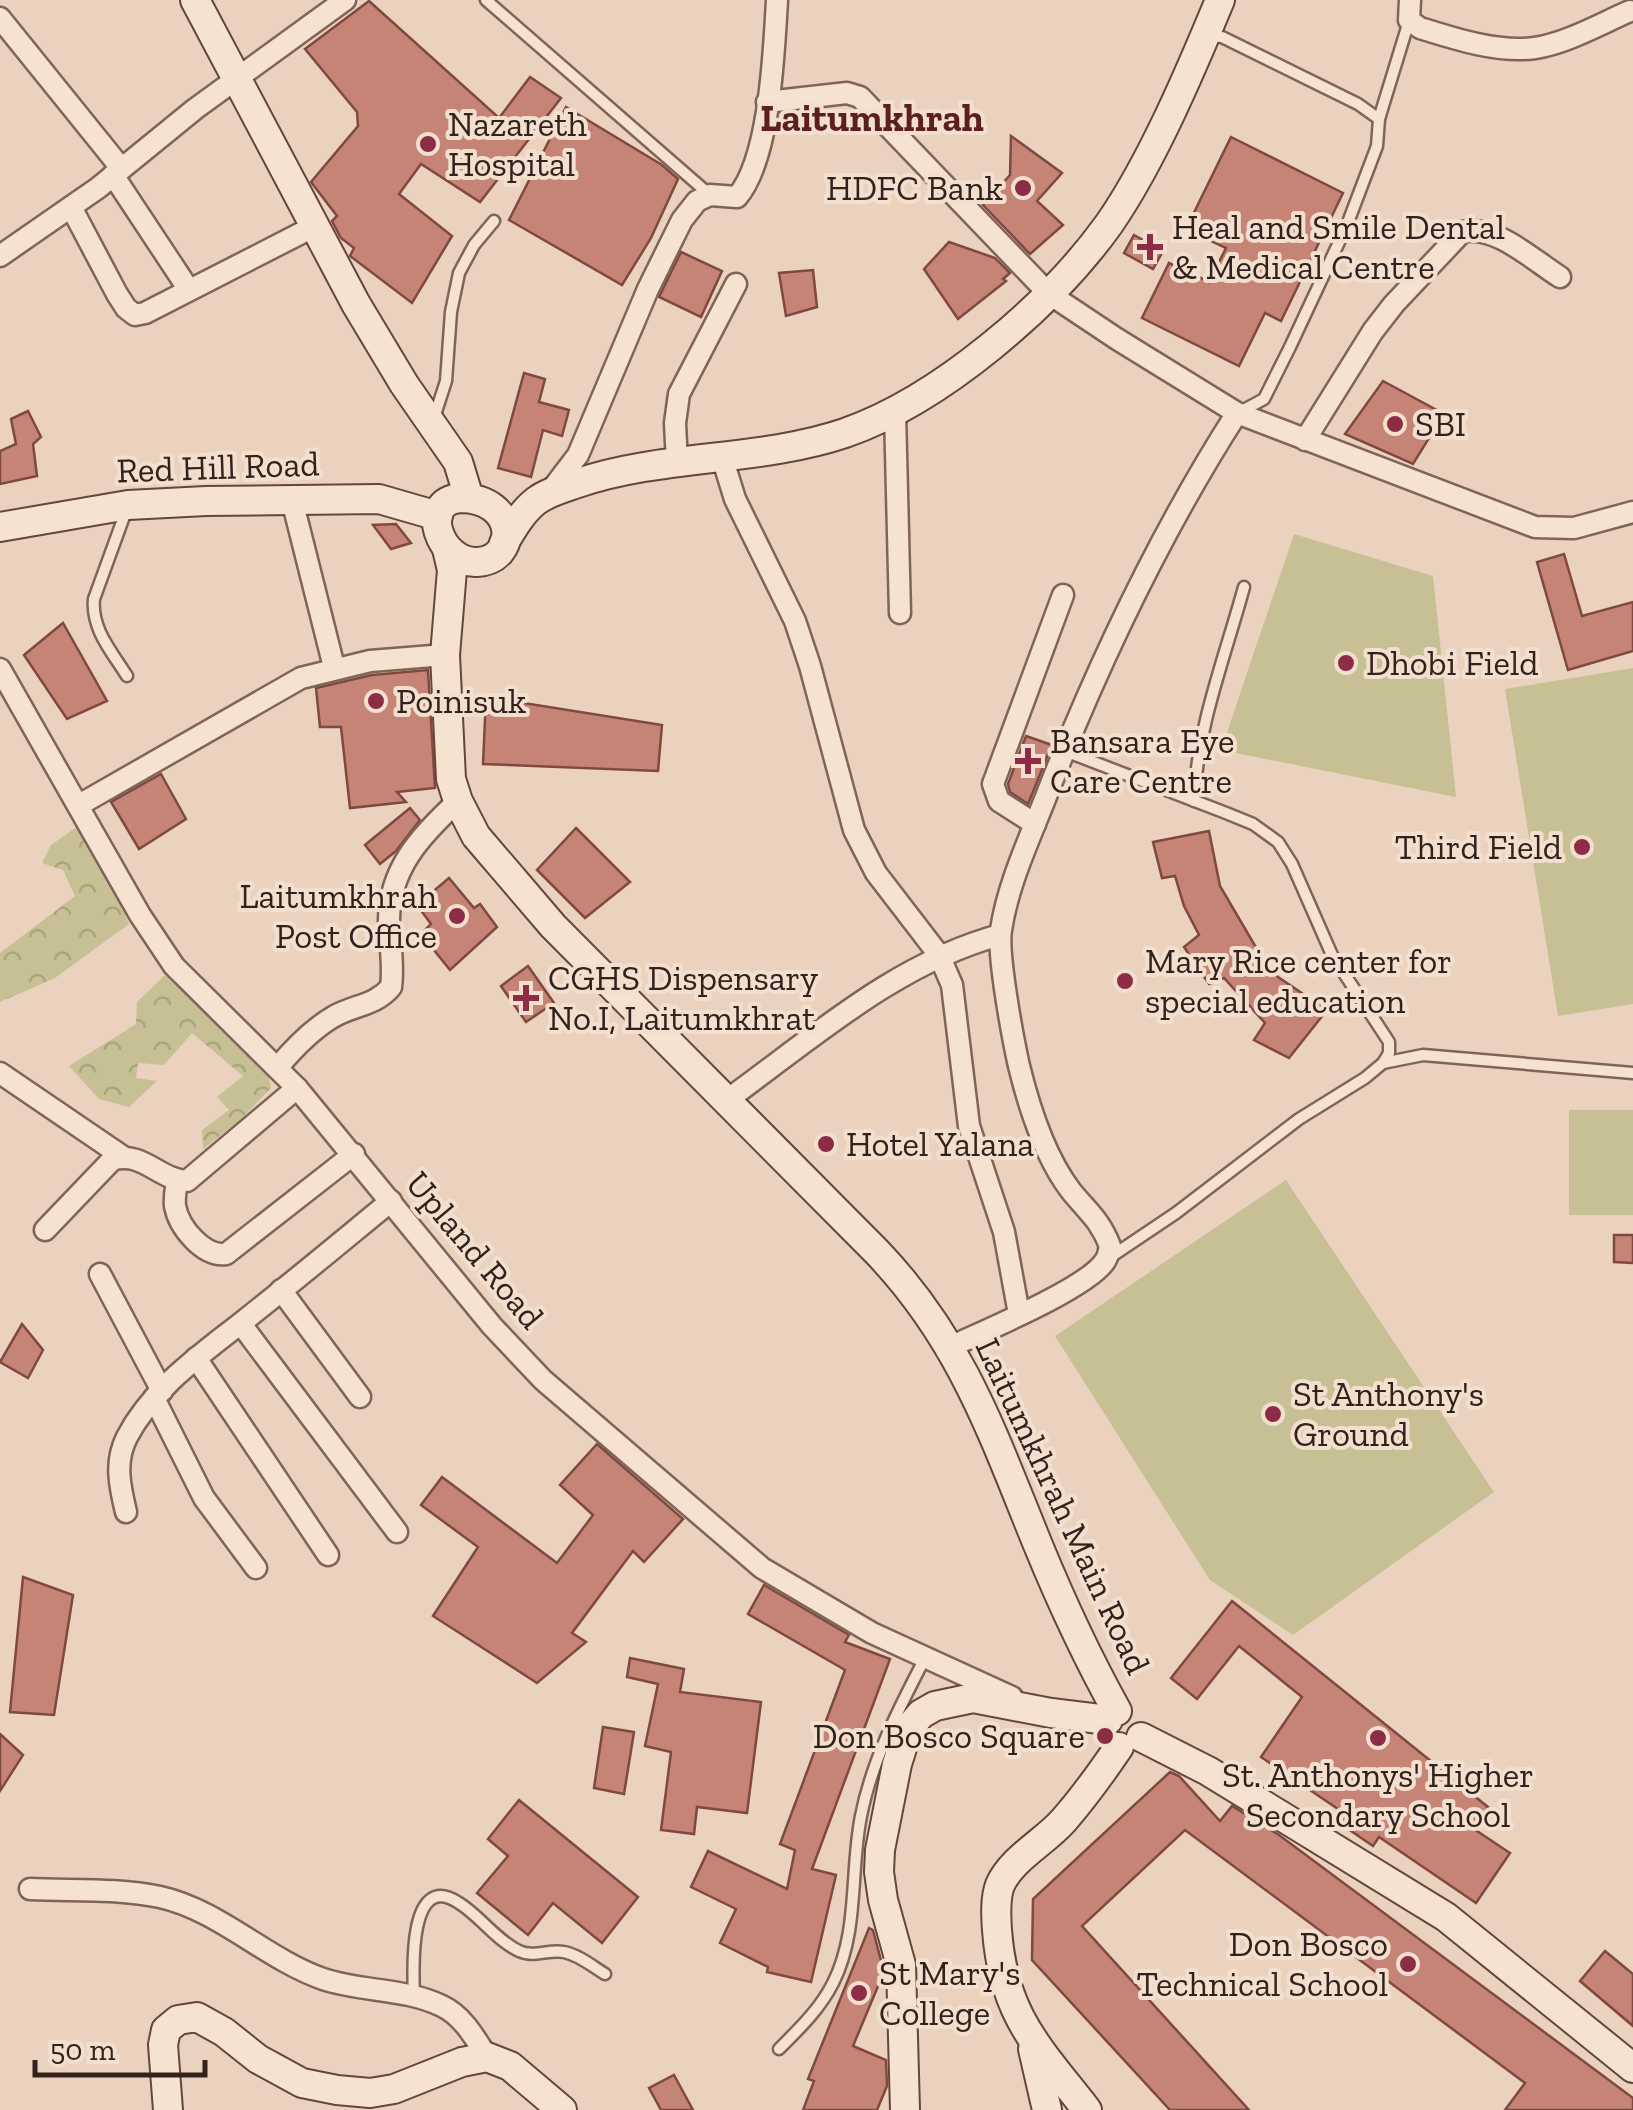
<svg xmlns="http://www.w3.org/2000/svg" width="1633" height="2110" font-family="'Zilla Slab',serif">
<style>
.forest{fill:url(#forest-crowns)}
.park{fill:#c7c094}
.building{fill:#c68477;stroke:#7f4940;stroke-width:2.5}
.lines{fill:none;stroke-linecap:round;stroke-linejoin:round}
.lane-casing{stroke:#816459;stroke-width:15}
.street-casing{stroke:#816459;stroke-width:25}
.secondary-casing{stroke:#63463c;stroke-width:32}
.lane{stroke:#f6e2d1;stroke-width:10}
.street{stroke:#f6e2d1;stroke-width:20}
.secondary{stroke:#f6e2d1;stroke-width:28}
.poi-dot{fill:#8c2d45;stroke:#f2dfce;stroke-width:4}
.labels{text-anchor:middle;stroke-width:8;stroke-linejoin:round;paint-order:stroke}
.poi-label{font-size:35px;fill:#32211c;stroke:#f2dfce;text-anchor:start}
.street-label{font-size:35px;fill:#32211c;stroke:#f2dfce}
.neighbourhood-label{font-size:38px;font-weight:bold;fill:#5b1f21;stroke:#f2dfce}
</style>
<defs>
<pattern id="forest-crowns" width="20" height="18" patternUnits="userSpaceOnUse" patternTransform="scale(2.5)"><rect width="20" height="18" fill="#c7c094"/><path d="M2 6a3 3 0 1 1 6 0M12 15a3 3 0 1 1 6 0" fill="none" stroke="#aba57f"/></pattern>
</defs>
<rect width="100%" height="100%" fill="#ead2bf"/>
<g class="forest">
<path d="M78,826L108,874L129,924L55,978L0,1002V953L75,896L63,870L42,863L51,845Z"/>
<path d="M165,975L267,1067L271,1088L240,1120L203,1149L202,1130L229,1110L217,1097L243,1076L192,1033L164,1065L138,1063L136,1078L157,1081L129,1107L99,1099L69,1066L136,1024L137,1002Z"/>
</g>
<g class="park">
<path d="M1294,534L1433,576L1456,797L1221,750Z"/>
<path d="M1633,668V1004L1558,1016L1505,689Z"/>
<rect x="1569" y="1110" width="64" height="105"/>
<path d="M1286,1180L1494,1492L1293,1635L1210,1580L1055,1336Z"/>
</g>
<g class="building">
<path d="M369,1L499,118L530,77L561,98L480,202L421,164L399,194L452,236L412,303L350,256L354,248L341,238L332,221L337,216L311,182L358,126L357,112L305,49Z"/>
<path d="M566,107L662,165L678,179L651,238L622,285L509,220Z"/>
<path d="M1011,136L1062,173L1037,201L1063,225L1030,254L983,205L1010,175Z"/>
<path d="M1231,137L1343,193L1281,321L1265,313L1239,366L1142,318L1169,263L1209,282L1226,248L1186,229Z"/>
<path d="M1134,235L1163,251L1153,269L1124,253Z"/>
<path d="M949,242L995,258L1010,273L1003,279L1006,281L958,319L924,269Z"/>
<path d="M681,252L722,271L701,317L659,297Z"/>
<path d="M813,270L817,307L786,316L779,273Z"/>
<path d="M524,373L545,379L539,402L569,410L562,436L543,430L531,477L498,468Z"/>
<path d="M1383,381L1444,414L1413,464L1345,434Z"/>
<path d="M28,411L41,437L33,444L37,476L0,484V451L16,444L11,419Z"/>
<path d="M396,524L411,543L391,549L373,525Z"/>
<path d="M1564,554L1582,616L1633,602V651L1568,670L1537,562Z"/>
<path d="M63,623L107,701L67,719L24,655Z"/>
<path d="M428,670L435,788L397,792L406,802L350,808L341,727H320L316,688L372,675Z"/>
<path d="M486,697L662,725L658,771L483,764Z"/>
<path d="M1026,736L1052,745L1028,804L1010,792L1008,784Z"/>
<path d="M161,774L186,819L139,849L111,802Z"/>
<path d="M410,808L420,820L396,851L380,864L365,845Z"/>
<path d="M576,828L630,882L585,918L537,870Z"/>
<path d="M1209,831L1220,886L1261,956L1278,977L1327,1010L1289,1058L1254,1040L1265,1023L1224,978L1209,984L1184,947L1199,935L1184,906L1175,876L1162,878L1153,842Z"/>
<path d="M449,878L474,908L480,904L497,927L450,970L421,934L431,924L417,905Z"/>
<path d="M528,966L554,1003L526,1022L501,986Z"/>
<path d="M1614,1235H1633V1263L1614,1262Z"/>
<path d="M22,1324L43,1350L28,1378L0,1362Z"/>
<path d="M597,1444L683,1519L644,1562L633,1551L572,1633L586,1642L537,1683L433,1616L478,1547L421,1505L442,1477L557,1563L593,1515L560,1485Z"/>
<path d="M23,1577L73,1595L54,1715L10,1712Z"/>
<path d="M764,1585L849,1635L845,1642L890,1659L812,1869L836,1875L811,1982L767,1972L768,1967L720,1943L736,1909L691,1887L708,1851L787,1889L795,1850L780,1844L845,1670L748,1614Z"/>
<path d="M1232,1601L1488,1807L1471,1827L1510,1853L1476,1903L1379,1837L1373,1846L1332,1818L1338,1809L1261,1757L1302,1697L1239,1646L1197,1699L1171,1678Z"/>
<path d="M630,1658L684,1669L680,1692L761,1702L747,1813L697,1807L694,1834L661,1830L671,1752L645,1746L658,1684L627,1677Z"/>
<path d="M603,1727L634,1732L624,1794L594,1788Z"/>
<path d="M0,1734L23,1755L0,1791Z"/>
<path d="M1170,1772L1179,1776L1220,1821L1232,1806L1279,1835L1633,2098V2110H1505L1525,2083L1185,1830L1082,1926L1249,2110H1170L1032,1960L1033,1899Z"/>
<path d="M519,1800L638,1897L602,1943L553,1903L528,1935L477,1893L508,1856L488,1839Z"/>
<path d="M869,1928L873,1930L884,1972L853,2046L886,2060L887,2086L877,2110H803L814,2081L808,2079Z"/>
<path d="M1605,1951L1633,1974V2026L1580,1981Z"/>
<path d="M674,2075L693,2110H661L649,2088Z"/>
</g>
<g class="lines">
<g class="lane-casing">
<g id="lane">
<path d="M486,0L710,195"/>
<path d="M1206,36L1222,37L1358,104L1379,119L1377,146L1347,225L1290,347L1264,399L1238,413"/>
<path d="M1379,119L1409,21"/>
<path d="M434,418L446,381L451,312L459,273L474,245L494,221"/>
<path d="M126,511L94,599C91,629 112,652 127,676"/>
<path d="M1065,751L1226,813L1253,824L1278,842L1292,864L1332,955L1389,1042V1053L1383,1063L1365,1078L1299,1119L1176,1213L1112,1256"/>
<path d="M1194,801C1197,727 1225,657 1244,587"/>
<path d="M1383,1063L1423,1055L1633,1073"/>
<path d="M414,1995C413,1971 408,1869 459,1903C480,1916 496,1940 519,1951C534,1958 548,1949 564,1952C579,1955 592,1966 605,1974"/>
<path d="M779,2049C799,2029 820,2009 833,1983C859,1932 850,1870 861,1816C872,1760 899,1708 925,1658"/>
</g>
</g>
<g class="street-casing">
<g id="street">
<path d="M1410,0L1409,20L1420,28C1455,39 1498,53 1535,48C1567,43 1600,24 1630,11"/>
<path d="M0,18L121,168"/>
<path d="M767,102L847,93L860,97L1048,293L1117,339L1237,413L1535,527L1574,528L1633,512"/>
<path d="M113,175L189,290"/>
<path d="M71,207L117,294L126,308L135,315L145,313L315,226"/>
<path d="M0,256L98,188L195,109L345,0"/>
<path d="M895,412L900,613"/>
<path d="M1305,440L1373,331L1394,304L1462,232C1495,224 1533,260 1560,277"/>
<path d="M722,457L735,499L795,621L810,666L854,830L876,873L939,955L952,985L969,1126L1004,1232L1019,1314"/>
<path d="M677,463L675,423L679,394L736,284"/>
<path d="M549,493L578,455L648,289L682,220L697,201L710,195L737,197C770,159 774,51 777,0"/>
<path d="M292,500L334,667"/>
<path d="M0,669L140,915L174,966L297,1088L492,1326L543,1380L762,1568L872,1633L1012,1697"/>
<path d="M79,805L301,678L370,661L445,655"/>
<path d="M1035,824L999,801L993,784L1063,595"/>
<path d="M278,1067C294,1048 311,1030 333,1017C353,1005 375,1006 391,987C394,966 390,944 389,923C388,870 421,835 458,801"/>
<path d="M0,1073L122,1156"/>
<path d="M727,1100C813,1038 896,963 1000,935"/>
<path d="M177,1180C176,1188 174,1198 175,1206C179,1228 204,1257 226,1254L354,1154"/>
<path d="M45,1230L112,1160C142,1150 159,1180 187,1181L297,1088"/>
<path d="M100,1274L162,1391"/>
<path d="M281,1290L360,1397"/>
<path d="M241,1324L397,1532"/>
<path d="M950,1347C982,1332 1088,1288 1105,1261C1108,1257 1109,1251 1110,1246C1100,1220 1088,1212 1071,1191C1045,1157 1029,1107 1019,1066C1013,1039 997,954 1001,930C1008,883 1030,838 1047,794C1099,662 1160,533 1237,413"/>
<path d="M196,1358L328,1555"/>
<path d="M154,1398L204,1498L256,1568"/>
<path d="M126,1512C120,1487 114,1462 127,1437C152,1389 199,1356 241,1323C292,1283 341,1242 391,1201"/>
<path d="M30,1889C73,1891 118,1888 160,1897C219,1910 266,1959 323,1979C362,1992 405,1988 442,2006C463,2016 475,2038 487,2057"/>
</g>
</g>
<g class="secondary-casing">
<g id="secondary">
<path d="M195,0L356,304L404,384L458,462L469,498"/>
<path d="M461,498C518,499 519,560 477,562C440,564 417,501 461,498Z"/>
<path d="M0,527L128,505L206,501L379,499L438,516"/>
<path d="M504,543C513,528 522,512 536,501C548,492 564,488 578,483C664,454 759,462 845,433C940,400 1051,305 1109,224C1152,162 1191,70 1220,0"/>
<path d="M447,549L452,570L445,655L451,779L458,801L476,836L553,926L877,1252C962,1341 993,1435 1038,1545C1061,1601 1087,1657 1117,1711"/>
<path d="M1141,1737L1208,1771L1446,1917L1633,2068"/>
<path d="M1033,2049L1047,2110"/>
<path d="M168,2110L163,2045L166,2030L178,2020L197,2017L224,2032L258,2059L302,2083L337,2090L370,2093L394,2089L462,2062L487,2057L510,2066L562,2110"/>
<path d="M905,2110L901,1965L883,1900L879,1872L880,1850L897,1764L908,1729L921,1714L935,1706L973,1698L1051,1713L1108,1720"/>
<path d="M1087,2110C1038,2047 1003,2015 997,1930C996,1916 995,1898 1000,1885C1012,1858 1045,1842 1064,1820C1084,1797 1102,1772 1119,1747"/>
</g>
</g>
<use href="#lane" class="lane"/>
<use href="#street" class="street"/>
<use href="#secondary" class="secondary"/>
</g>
<g class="poi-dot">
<circle cx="428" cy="144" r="10"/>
<circle cx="1023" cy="188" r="10"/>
<path d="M1145 232h10v10h10v10h-10v10h-10v-10h-10v-10h10z"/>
<circle cx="1395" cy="424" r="10"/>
<circle cx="1346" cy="663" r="10"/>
<circle cx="376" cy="701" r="10"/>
<path d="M1023 746h10v10h10v10h-10v10h-10v-10h-10v-10h10z"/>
<circle cx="1582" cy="847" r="10"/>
<circle cx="457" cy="916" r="10"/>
<circle cx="1125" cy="981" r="10"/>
<path d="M521 983h10v10h10v10h-10v10h-10v-10h-10v-10h10z"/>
<circle cx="826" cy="1144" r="10"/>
<circle cx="1273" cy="1414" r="10"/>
<circle cx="1105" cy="1736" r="10"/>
<circle cx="1378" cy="1738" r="10"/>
<circle cx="1408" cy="1964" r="10"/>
<circle cx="859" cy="1993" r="10"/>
</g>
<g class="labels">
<g class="poi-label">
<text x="448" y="136">Nazareth<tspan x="448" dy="40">Hospital</tspan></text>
<text x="1003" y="200" text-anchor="end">HDFC Bank</text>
<text x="1172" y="239">Heal and Smile Dental<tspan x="1172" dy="40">&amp; Medical Centre</tspan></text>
<text x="1415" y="436">SBI</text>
<text x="1366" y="675">Dhobi Field</text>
<text x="396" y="713">Poinisuk</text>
<text x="1050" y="753">Bansara Eye<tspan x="1050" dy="40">Care Centre</tspan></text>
<text x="1562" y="859" text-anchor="end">Third Field</text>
<text x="437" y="908" text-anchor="end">Laitumkhrah<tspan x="437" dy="40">Post Office</tspan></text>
<text x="1145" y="973">Mary Rice center for<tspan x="1145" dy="40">special education</tspan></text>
<text x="548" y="990">CGHS Dispensary<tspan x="548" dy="40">No.I, Laitumkhrat</tspan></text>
<text x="846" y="1156">Hotel Yalana</text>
<text x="1293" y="1406">St Anthony's<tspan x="1293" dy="40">Ground</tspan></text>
<text x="1085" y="1748" text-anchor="end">Don Bosco Square</text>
<text x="1378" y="1787" text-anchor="middle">St. Anthonys' Higher<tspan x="1378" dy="40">Secondary School</tspan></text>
<text x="1388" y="1956" text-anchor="end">Don Bosco<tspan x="1388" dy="40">Technical School</tspan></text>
<text x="879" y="1985">St Mary's<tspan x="879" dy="40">College</tspan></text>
</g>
<g class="street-label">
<text transform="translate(218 467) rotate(-2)" y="12">Red Hill Road</text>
<text transform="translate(475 1250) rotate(50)" y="12">Upland Road</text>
<text transform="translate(1063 1506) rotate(65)" y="12">Laitumkhrah Main Road</text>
</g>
<g class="neighbourhood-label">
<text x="872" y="131">Laitumkhrah</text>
</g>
</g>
<path d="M35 2060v15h170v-15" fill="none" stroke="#32211c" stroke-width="5"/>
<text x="50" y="2060" font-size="30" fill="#32211c" stroke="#f2dfce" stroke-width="8" paint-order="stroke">50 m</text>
</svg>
